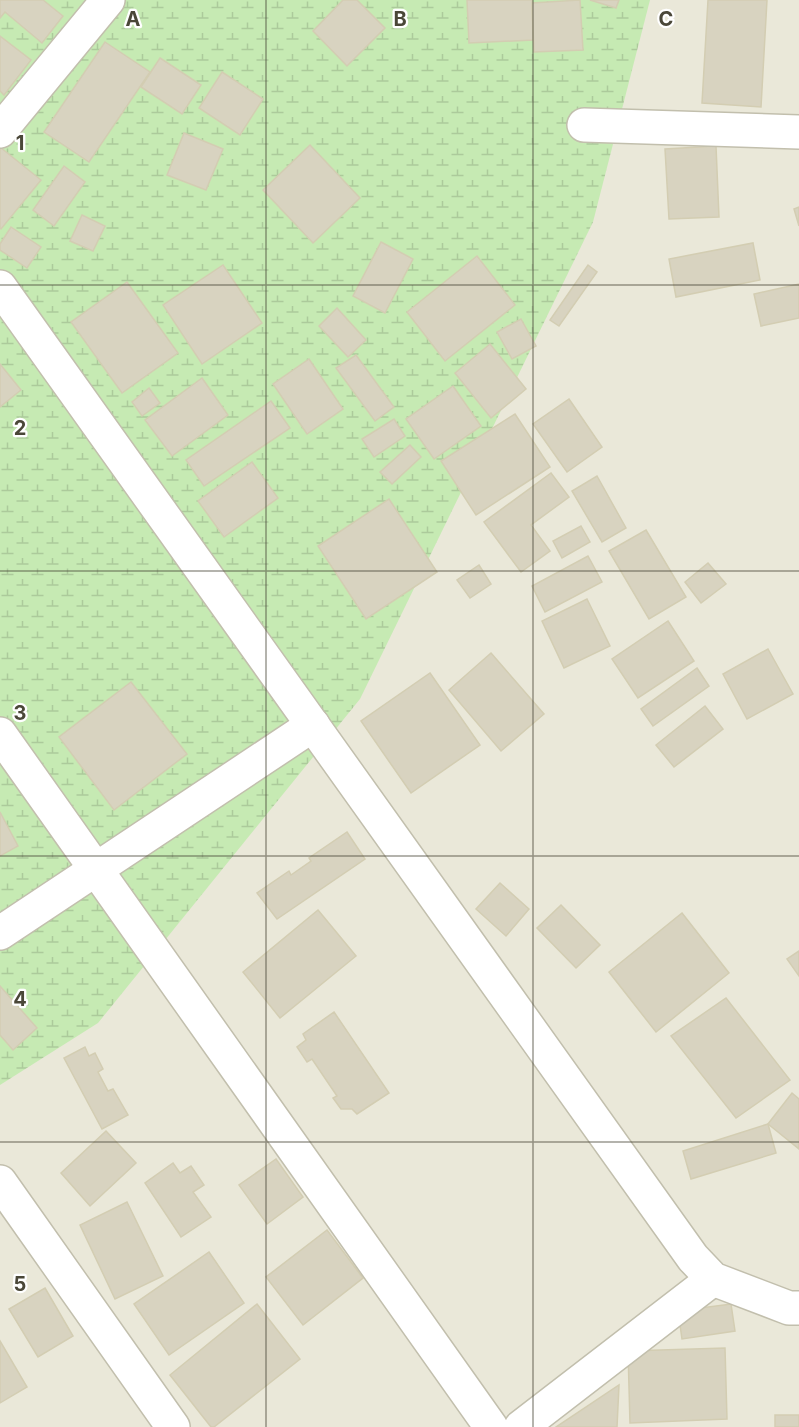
<svg xmlns="http://www.w3.org/2000/svg" width="799" height="1427" font-family="Inter,sans-serif">
<style>
.residential{fill:#eae8d9}
.wetland{fill:url(#wetland-marsh)}
.building{fill:#d8d3c0;stroke:#d3cdb2;stroke-width:1.5}
.lines{fill:none;stroke-linecap:round;stroke-linejoin:round}
.street-casing{stroke:#c2bfad;stroke-width:36}
.street{stroke:#fff;stroke-width:33}
.grid{fill:none;stroke:#4a4738;stroke-width:1.5;stroke-opacity:0.55}
.grid-label{font-size:20px;text-anchor:middle;font-weight:bold;fill:#4a4738;stroke:#fff;stroke-width:4.5;stroke-linejoin:round;paint-order:stroke}
</style>
<defs>
<pattern id="wetland-marsh" width="20" height="14" patternUnits="userSpaceOnUse" patternTransform="scale(1.5)"><rect width="20" height="14" fill="#c6eab3"/><path d="M1 5h8M5 5V1M11 12h8M15 12V8" fill="none" stroke="#acca9b"/></pattern>
</defs>
<rect width="100%" height="100%" fill="#f6f5eb"/>
<rect class="residential" x="0" y="0" width="799" height="1427"/>
<path class="wetland" d="M0,0H650L593,222L360,699L98,1023L0,1085Z"/>
<g class="building">
<path d="M0,0H43L63,16L42,43L5,12L0,18Z"/>
<path d="M343,0H357L385,28L347,66L313,31Z"/>
<path d="M467,0H532L533,40L469,43Z"/>
<path d="M580,0L583,50L534,52L532,3Z"/>
<path d="M590,0H619L616,8Z"/>
<path d="M708,0H767L761,107L702,103Z"/>
<path d="M0,36L31,60L4,95L0,91Z"/>
<path d="M105,42L150,72L89,162L44,132Z"/>
<path d="M160,58L201,85L182,114L141,87Z"/>
<path d="M222,72L263,99L240,135L199,108Z"/>
<path d="M184,133L223,149L206,190L167,175Z"/>
<path d="M310,145L360,198L313,243L263,190Z"/>
<path d="M716,146L719,217L669,219L665,149Z"/>
<path d="M0,147L41,180L1,229L0,228Z"/>
<path d="M64,166L85,182L54,226L33,210Z"/>
<path d="M799,207V226L794,209Z"/>
<path d="M82,215L105,226L93,251L70,241Z"/>
<path d="M11,227L41,247L27,268L0,250V244Z"/>
<path d="M381,242L413,259L385,313L353,296Z"/>
<path d="M753,243L760,280L676,297L669,259Z"/>
<path d="M477,256L515,305L445,361L407,312Z"/>
<path d="M223,265L262,323L202,364L163,305Z"/>
<path d="M588,265L597,272L559,326L550,320Z"/>
<path d="M127,282L178,353L122,393L71,322Z"/>
<path d="M799,284V318L761,326L754,294Z"/>
<path d="M337,308L366,340L348,357L319,326Z"/>
<path d="M521,319L536,346L512,359L497,332Z"/>
<path d="M490,344L526,389L491,418L455,373Z"/>
<path d="M356,355L394,407L375,421L336,368Z"/>
<path d="M309,359L343,409L307,434L273,384Z"/>
<path d="M0,364L21,390L0,407Z"/>
<path d="M202,378L228,415L172,456L145,420Z"/>
<path d="M453,386L481,426L434,459L406,419Z"/>
<path d="M149,388L160,403L142,416L132,402Z"/>
<path d="M569,399L602,447L567,472L533,424Z"/>
<path d="M271,401L290,428L204,486L186,460Z"/>
<path d="M515,414L550,467L476,515L441,461Z"/>
<path d="M394,419L405,436L374,457L362,439Z"/>
<path d="M410,445L421,457L392,484L380,472Z"/>
<path d="M252,462L278,498L224,537L198,501Z"/>
<path d="M551,473L569,497L531,525L550,551L521,572L484,522Z"/>
<path d="M597,476L626,528L602,542L572,491Z"/>
<path d="M389,499L437,572L366,619L318,546Z"/>
<path d="M581,526L590,542L562,558L553,541Z"/>
<path d="M646,530L686,597L649,619L609,551Z"/>
<path d="M588,556L602,582L545,612L532,586Z"/>
<path d="M708,563L726,584L701,603L685,582Z"/>
<path d="M479,565L491,584L470,598L457,580Z"/>
<path d="M587,599L610,646L564,668L542,621Z"/>
<path d="M668,621L694,661L638,698L612,659Z"/>
<path d="M768,649L793,694L747,719L723,674Z"/>
<path d="M491,653L544,714L501,751L449,690Z"/>
<path d="M697,668L709,686L653,726L641,709Z"/>
<path d="M430,673L480,745L411,793L361,721Z"/>
<path d="M131,682L187,754L114,810L59,737Z"/>
<path d="M705,706L723,729L674,767L656,745Z"/>
<path d="M0,812L18,846L0,856Z"/>
<path d="M347,832L365,859L277,919L257,893L289,871L291,875L311,861L309,858Z"/>
<path d="M500,883L529,909L506,936L476,909Z"/>
<path d="M561,905L600,945L576,968L537,928Z"/>
<path d="M318,910L356,956L280,1018L243,972Z"/>
<path d="M682,913L729,973L656,1032L609,972Z"/>
<path d="M799,951V976L787,959Z"/>
<path d="M0,986L37,1028L13,1050L0,1035Z"/>
<path d="M726,998L790,1080L736,1118L671,1036Z"/>
<path d="M334,1012L389,1093L357,1114L352,1109H341L333,1098L337,1096L312,1059L307,1062L297,1047L306,1040L303,1034Z"/>
<path d="M85,1047L89,1056L95,1053L103,1069L98,1072L108,1091L113,1089L128,1115L102,1129L64,1058Z"/>
<path d="M792,1093L799,1099V1149L768,1124Z"/>
<path d="M768,1124L776,1153L691,1179L683,1151Z"/>
<path d="M106,1131L136,1163L90,1206L61,1173Z"/>
<path d="M276,1159L303,1197L267,1224L239,1185Z"/>
<path d="M173,1163L180,1173L191,1166L204,1185L193,1192L211,1217L181,1237L145,1183Z"/>
<path d="M127,1202L163,1276L115,1299L80,1225Z"/>
<path d="M327,1230L363,1278L303,1325L266,1277Z"/>
<path d="M209,1252L244,1303L169,1355L134,1304Z"/>
<path d="M45,1288L73,1336L38,1357L9,1309Z"/>
<path d="M257,1304L300,1359L214,1427H211L170,1375Z"/>
<path d="M731,1304L735,1331L682,1339L678,1311Z"/>
<path d="M0,1341L27,1387L0,1403Z"/>
<path d="M725,1348L727,1419L630,1423L628,1351Z"/>
<path d="M619,1385L617,1427H556Z"/>
<rect x="775" y="1415" width="24" height="12"/>
</g>
<g class="lines">
<g class="street-casing">
<g id="street">
<path d="M584,125L799,132"/>
<path d="M0,131L108,0"/>
<path d="M0,287L693,1258L713,1279L789,1308H799"/>
<path d="M0,734L491,1427"/>
<path d="M0,933L313,725"/>
<path d="M0,1182L173,1427"/>
<path d="M521,1427L713,1279"/>
</g>
</g>
<use href="#street" class="street"/>
</g>
<path class="grid" d="M266,0V1427M533,0V1427M0,285H799M0,571H799M0,856H799M0,1142H799"/>
<g class="grid-label">
<text x="133" y="26">A</text>
<text x="400" y="26">B</text>
<text x="666" y="26">C</text>
<text x="20" y="150">1</text>
<text x="20" y="435">2</text>
<text x="20" y="720">3</text>
<text x="20" y="1006">4</text>
<text x="20" y="1291">5</text>
</g>
</svg>
